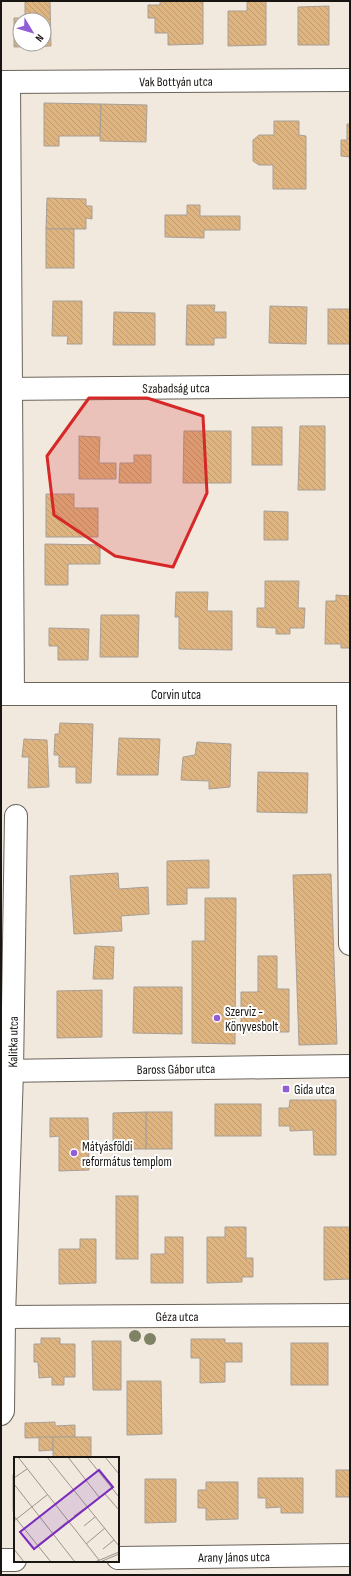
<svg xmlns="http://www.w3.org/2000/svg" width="351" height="1576" font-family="'Sofia Sans Condensed',sans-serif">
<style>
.building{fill:url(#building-back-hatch);stroke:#a89f96;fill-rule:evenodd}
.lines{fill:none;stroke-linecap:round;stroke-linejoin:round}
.minor-casing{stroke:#6b645b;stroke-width:24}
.minor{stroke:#fff;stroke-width:22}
.tree{fill:#7e8366}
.marked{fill:#d62828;fill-opacity:0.2;stroke:#d62828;stroke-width:3;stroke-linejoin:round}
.poi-dot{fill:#935dd5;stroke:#fff;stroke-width:1.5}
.labels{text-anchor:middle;stroke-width:4;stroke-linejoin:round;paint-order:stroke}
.street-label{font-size:13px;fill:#181512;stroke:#fff}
.poi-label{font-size:13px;fill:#181512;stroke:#fff;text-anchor:start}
.inset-road{fill:none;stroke:#9a948c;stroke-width:1}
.view{fill:#7b2cbf;fill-opacity:0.15;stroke:#7b2cbf;stroke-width:2}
.inset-edge{fill:none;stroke:#181512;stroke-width:2}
</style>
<defs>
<pattern id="building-back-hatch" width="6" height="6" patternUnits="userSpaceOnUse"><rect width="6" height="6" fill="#deb480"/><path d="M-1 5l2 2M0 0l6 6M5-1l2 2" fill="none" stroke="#be9a6e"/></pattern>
</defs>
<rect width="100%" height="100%" fill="#f1e9de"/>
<g class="building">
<path d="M25,1H50L51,46L14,47V18H25ZM20,20H44V44H20Z"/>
<path d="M160,1H203V44L168,45V33H155V18H148V5H160Z"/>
<path d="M247,1H266V45L228,46V11H247Z"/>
<path d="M329,6V45H298V7Z"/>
<path d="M44,103L101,104L100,136H59V146H44Z"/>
<path d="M101,104L147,105L146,142L100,141Z"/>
<path d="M274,121H299V135L306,136V189H273V165H259L253,161V140L259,135H274Z"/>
<path d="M347,124H350V157L341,156V140H347Z"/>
<path d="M47,198L86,199V206H92V219L86,218V229H46Z"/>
<path d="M187,205H200V216H240V230H204V238L165,237V215H187Z"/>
<rect x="46" y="229" width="28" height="39"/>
<path d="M53,301H82V344H67L68,336H52Z"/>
<path d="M187,305H215L214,312H226V338H214V345H186Z"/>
<path d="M270,306L307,307L306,344L269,343Z"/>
<rect x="328" y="309" width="22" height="35"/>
<path d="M114,312L155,313V345H113Z"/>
<path d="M300,426H325V490H298Z"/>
<rect x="252" y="427" width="30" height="38"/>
<path d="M184,431H231V483H183Z"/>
<path d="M79,436L100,437L99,463H116V479H79Z"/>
<path d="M134,455H151V483H119L120,463H134Z"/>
<path d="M46,494H74V508H98V537H46Z"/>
<path d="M264,511L288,512V540H264Z"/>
<path d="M45,544L100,545V564H68V585H45Z"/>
<path d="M265,581H299L298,608H305L304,628H290V634H276V628L257,627V608H265Z"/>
<path d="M176,592H208L207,611H232V650L179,649V617H175Z"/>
<path d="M336,595L350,596V648H341V644H325L326,601H336Z"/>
<path d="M101,615H139L138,657H100Z"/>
<path d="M49,628L89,629L88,660H58V646H49Z"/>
<path d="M60,723L93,724L91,783H76V767H59V755H54L55,734H59Z"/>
<path d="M119,738L160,739L158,775H117Z"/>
<path d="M24,739L47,740L49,787L28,788L29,757H22Z"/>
<path d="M197,742L231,744L230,787L209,789V781L181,780L183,757L195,755Z"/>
<path d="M258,772L308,773L307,813L257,812Z"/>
<path d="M209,860V888H187V904L167,905V861Z"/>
<path d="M118,873L119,889L148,887L149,914L121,916L122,931L74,934L70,876Z"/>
<path d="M331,874L337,1044L299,1045L293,875Z"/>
<path d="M205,898H236L235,1044L192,1043V941H205Z"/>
<path d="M95,946L114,947L113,979H93Z"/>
<path d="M258,956H277V989H289V1032H241V992H258Z"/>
<path d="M134,987H182V1034L133,1033Z"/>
<path d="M102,990V1037L57,1038V991Z"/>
<path d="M290,1100H336V1155H314L313,1130L290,1131V1126H279V1108H289Z"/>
<rect x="215" y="1104" width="46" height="32"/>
<rect x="146" y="1112" width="26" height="37"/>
<path d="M146,1112V1149H113V1113Z"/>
<path d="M50,1118H88L89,1170L59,1171V1136L50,1137Z"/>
<rect x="116" y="1196" width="22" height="63"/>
<path d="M225,1227H246V1258H253V1277H242V1282L207,1283V1237H225Z"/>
<path d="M324,1227H350V1279L324,1280Z"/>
<path d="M165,1237H183V1283H151V1254H165Z"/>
<path d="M80,1239H96V1283L59,1284V1249H80Z"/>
<path d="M41,1338H60V1344H75V1377H64V1385H52V1377L39,1378L38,1362H34V1344H41Z"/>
<path d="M191,1339H225V1343H242V1362H225V1382L200,1383V1358H191Z"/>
<path d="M92,1341H121V1390H93Z"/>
<rect x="291" y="1343" width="37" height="42"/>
<path d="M127,1381H161L162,1434L127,1435Z"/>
<path d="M55,1422V1426L75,1425V1437L25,1438V1423Z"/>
<path d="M39,1437H53V1450L39,1451Z"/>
<rect x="53" y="1437" width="38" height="21"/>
<rect x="336" y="1470" width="14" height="27"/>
<rect x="13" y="1475" width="2" height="36"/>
<path d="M258,1478H303V1513H281V1507L266,1508V1498H258Z"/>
<path d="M145,1479H176V1522L145,1523Z"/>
<path d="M206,1482H238V1519L206,1520V1508H198V1490H206Z"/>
</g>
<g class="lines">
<g class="minor-casing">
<g id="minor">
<path id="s1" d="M1,82L350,80"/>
<path d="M9,82L13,694"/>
<path id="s2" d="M1,389L350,386"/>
<path id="s3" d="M1,694H350"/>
<path d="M348,694L350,944"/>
<path id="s4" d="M1,1071L350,1066"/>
<path id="s5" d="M4,1317L350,1315"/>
<path id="s6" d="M1,1414L3,1411L4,1317L12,1071L16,816"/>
<path id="s7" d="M118,1558L350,1555"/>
<path d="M1,1560H15"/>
</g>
</g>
<use href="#minor" class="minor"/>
</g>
<g class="tree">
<circle cx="135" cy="1336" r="6"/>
<circle cx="150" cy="1339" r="6"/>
</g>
<path class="marked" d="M89,398H147L203,416L207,493L173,567L115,556L54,515L47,456Z"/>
<g class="poi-dot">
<circle cx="217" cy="1018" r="4"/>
<rect x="282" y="1085" width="8" height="8" rx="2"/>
<circle cx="74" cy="1153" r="4"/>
</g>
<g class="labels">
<g class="street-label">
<text dy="5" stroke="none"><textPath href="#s1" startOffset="175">Vak Bottyán utca</textPath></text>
<text dy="5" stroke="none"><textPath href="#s2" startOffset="175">Szabadság utca</textPath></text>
<text dy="5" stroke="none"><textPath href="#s3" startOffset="175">Corvin utca</textPath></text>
<text dy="5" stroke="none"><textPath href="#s6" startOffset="373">Kalitka utca</textPath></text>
<text dy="5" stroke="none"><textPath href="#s4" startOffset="175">Baross Gábor utca</textPath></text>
<text dy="5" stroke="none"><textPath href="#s5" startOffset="173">Géza utca</textPath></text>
<text dy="5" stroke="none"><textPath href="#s7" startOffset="116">Arany János utca</textPath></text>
</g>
<g class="poi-label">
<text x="225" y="1016">Szerviz -<tspan x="225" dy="15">Könyvesbolt</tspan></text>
<text x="294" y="1094">Gida utca</text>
<text x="82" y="1151">Mátyásföldi<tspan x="82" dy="15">református templom</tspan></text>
</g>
</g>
<g transform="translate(14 1457)">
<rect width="105" height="105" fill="#f1e9de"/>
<path class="inset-road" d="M4,0L85,103M33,0L105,89M54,0L85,40M73,0L105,40M91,0L105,17M0,21L13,12M0,27L61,105M41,48L59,33M0,59L37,105M60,59L91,37L105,53M0,64L33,38M70,69L81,60M72,87L91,71M24,88L54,64M0,92L10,105M89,92L100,83M81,105L105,95M86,105L105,97"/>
<path class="view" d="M85,13L99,30L20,92L6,75Z"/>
<rect width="105" height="105" class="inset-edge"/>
</g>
<rect width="351" height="1576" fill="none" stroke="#181512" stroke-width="4"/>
<g transform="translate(32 32) rotate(128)"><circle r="19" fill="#ffffff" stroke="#a3a1a0"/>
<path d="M0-3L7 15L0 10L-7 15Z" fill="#935dd5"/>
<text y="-6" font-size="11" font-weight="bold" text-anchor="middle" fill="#181512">N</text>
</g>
</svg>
